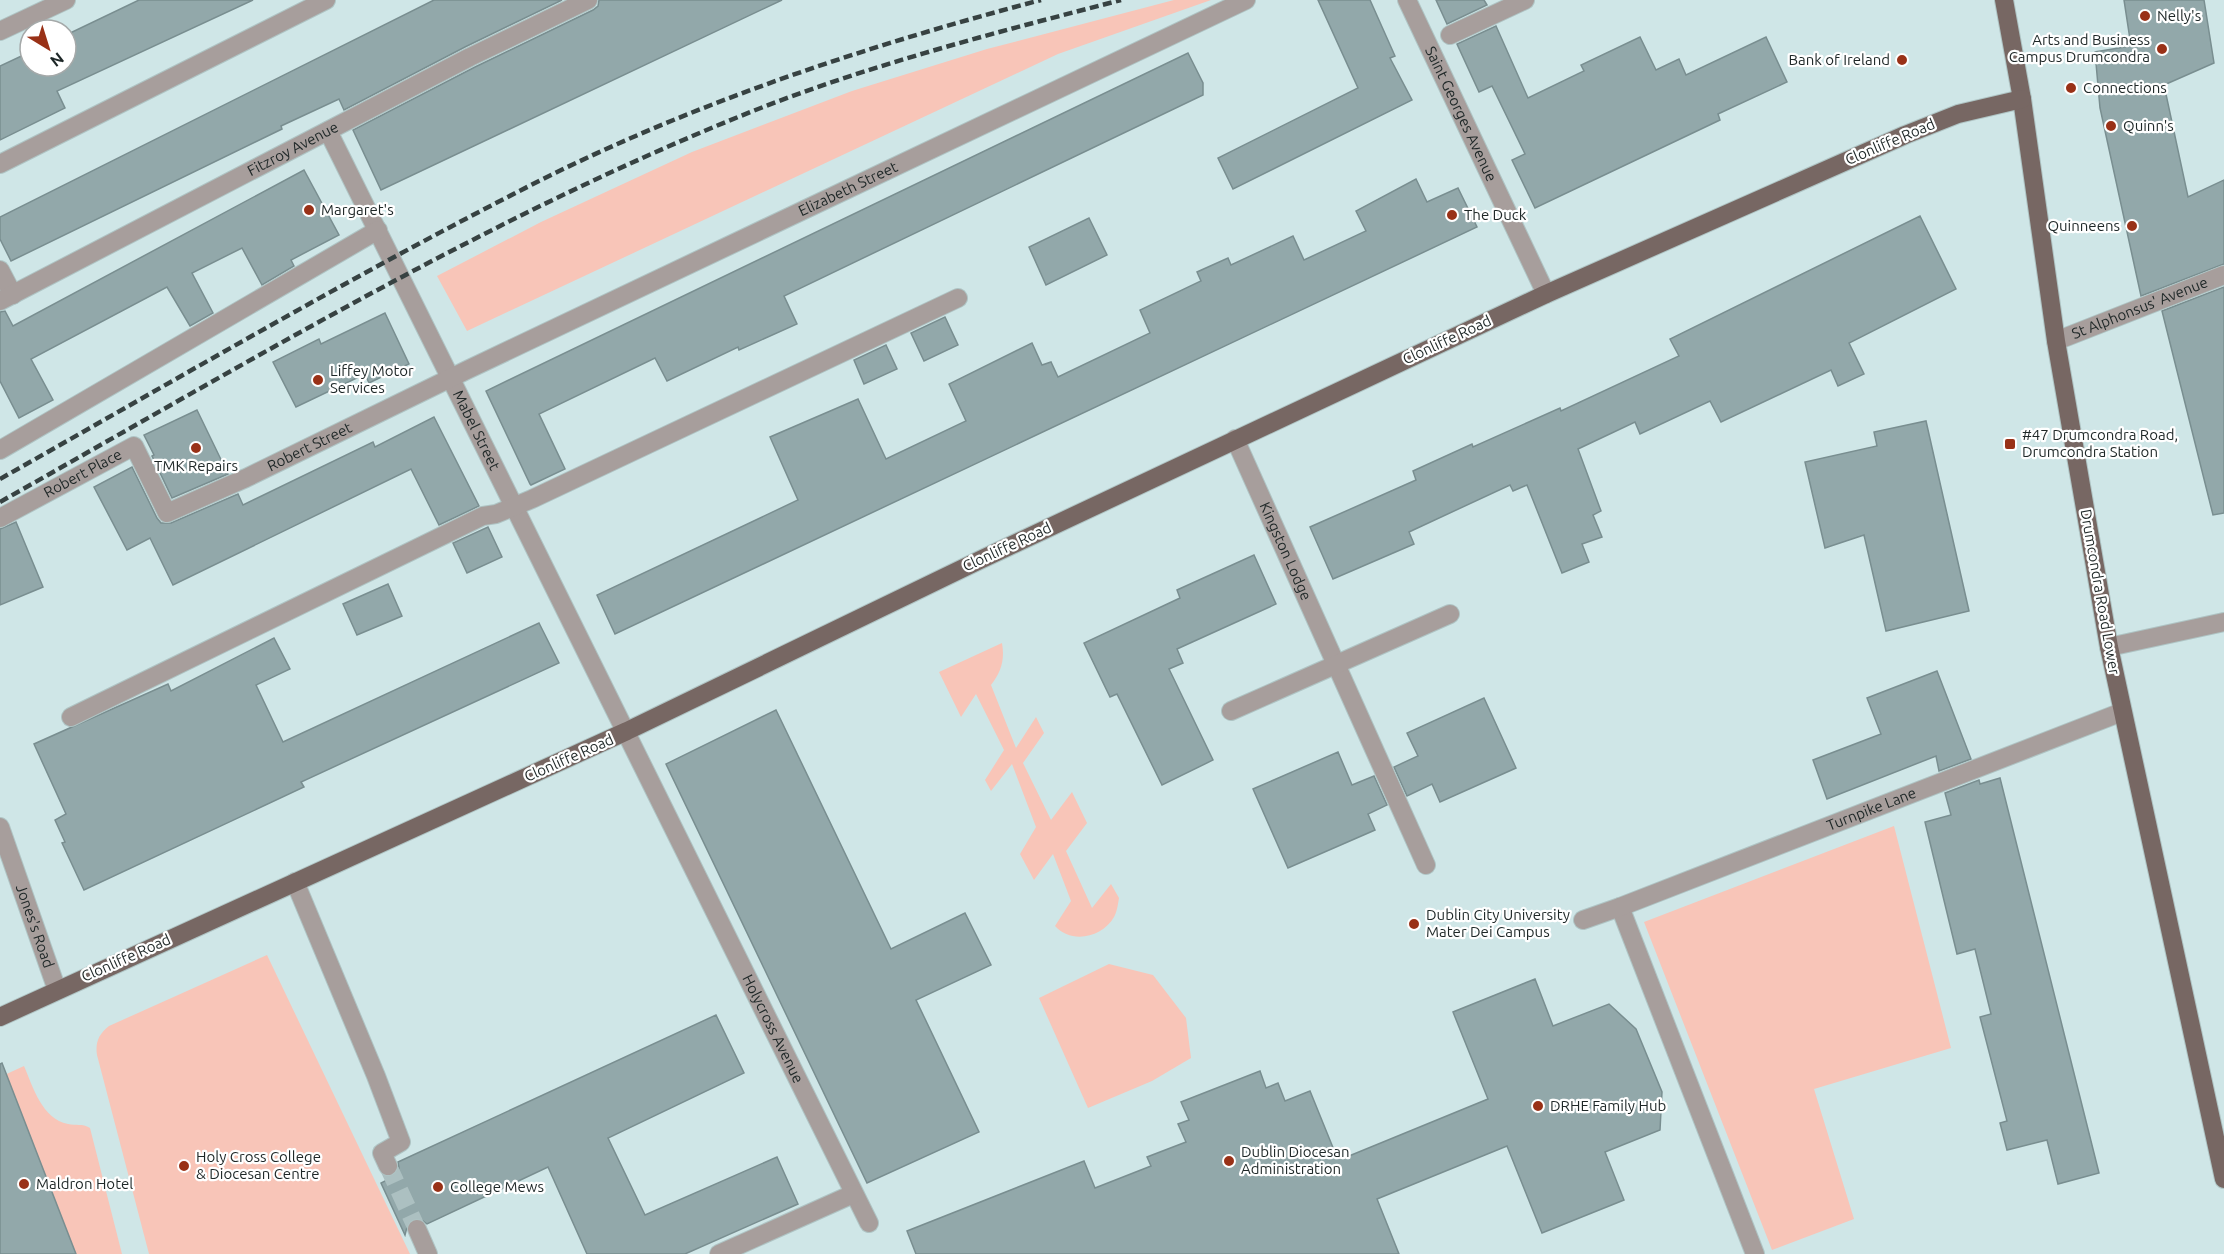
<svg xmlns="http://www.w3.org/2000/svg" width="2224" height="1254" font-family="Ubuntu,sans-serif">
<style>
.green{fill:#f8c5b8}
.building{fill:#92a8aa;stroke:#798e90;stroke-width:1.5}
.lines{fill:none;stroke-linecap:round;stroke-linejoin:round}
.minor-tunnel{stroke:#acc0c1;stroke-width:18;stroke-dasharray:18 9;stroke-linecap:butt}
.minor-casing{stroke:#afc4c4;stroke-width:20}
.major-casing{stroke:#afc4c4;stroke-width:20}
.minor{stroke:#a79e9c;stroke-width:18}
.major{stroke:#776763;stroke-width:18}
.rail{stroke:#374242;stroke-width:4.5;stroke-dasharray:9 4.5;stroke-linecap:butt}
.poi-dot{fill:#993117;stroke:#fff;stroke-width:2}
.labels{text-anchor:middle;stroke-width:4.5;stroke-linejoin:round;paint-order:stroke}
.poi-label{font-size:15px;fill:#1e2727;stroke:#fff;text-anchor:start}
.street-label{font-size:15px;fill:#1e2727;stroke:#fff}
</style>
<rect width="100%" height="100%" fill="#cfe6e7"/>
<g class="green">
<path d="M1174,0H1211L1058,54L467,331L437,276L541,222L692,152L852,91L987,49Z"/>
<path d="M1002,643C1005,660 1001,672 991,685L1016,748L1036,717L1044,733L1023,763L1051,820L1072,792L1087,823L1066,851L1092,908L1111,884L1119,898C1118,904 1117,912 1114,917C1102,938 1071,944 1055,926L1071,901L1053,854L1034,880L1020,854L1036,827L1012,764L991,791L985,780L1004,750L976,694L961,717L939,672Z"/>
<path d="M1894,826L1951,1048L1814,1089L1854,1219L1772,1250L1644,922Z"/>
<path d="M267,955L410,1254H149L97,1055C95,1042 99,1034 109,1026Z"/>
<path d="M1109,964L1153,975L1186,1018L1191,1058L1152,1081L1088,1108L1039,998Z"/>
<path d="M24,1066C33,1087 42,1119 68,1124C76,1126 82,1123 90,1128L122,1254H0V1077Z"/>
</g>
<g class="building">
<path d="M139,0H253L57,91L65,108L0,140V66L30,52V66H66V35Z"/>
<path d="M434,0H562L465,47L344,110L339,99L281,126L282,129L11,261L0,239V217Z"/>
<path d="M599,0H782L381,190L353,130L475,67L593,10L598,6Z"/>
<path d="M1318,0H1370L1395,56L1390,58L1412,100L1233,189L1218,158L1358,88Z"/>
<path d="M1436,0H1484L1487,5L1447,24Z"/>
<path d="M2124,0H2204L2214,63L2164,85L2188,197L2224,180V264L2141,296L2100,108L2095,52L2131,46Z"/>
<path d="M1496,26L1528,98L1584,71L1581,65L1640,37L1656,70L1679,59L1686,75L1766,37L1787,82L1718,114L1720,120L1535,208L1512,160L1525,154L1492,86L1479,92L1457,44Z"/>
<path d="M1188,53L1203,83V95L784,296L797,324L739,350L738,347L667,381L655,358L539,414L565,469L531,485L530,484L486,391Z"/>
<path d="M304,170L339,235L291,260L294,266L262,285L242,248L192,273L213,313L190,326L167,287L31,359L53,400L19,418L0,381V312L5,311L13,326Z"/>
<path d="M1416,179L1427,202L1458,188L1477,227L615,634L597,595L798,500L770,437L858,399L886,459L966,421L949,384L1032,343L1042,365L1051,362L1058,377L1150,333L1140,310L1201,281L1197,272L1228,258L1231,265L1293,236L1304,260L1366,231L1356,211Z"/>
<path d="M1920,216L1956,289L1849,343L1864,374L1838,386L1831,370L1721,422L1710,401L1640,434L1635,422L1578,449L1601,511L1593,515L1602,537L1582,544L1589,562L1562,573L1527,485L1513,491L1510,485L1409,532L1414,544L1333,579L1310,527L1416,480L1413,471L1472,444L1473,447L1560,408L1561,411L1679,356L1670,339Z"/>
<path d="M1089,218L1107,255L1046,285L1029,247Z"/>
<path d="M2224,287V513L2213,515L2162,311Z"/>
<path d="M385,313L409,364L369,383L365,374L296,407L273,362L319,339L321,344Z"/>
<path d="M945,317L958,345L924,361L911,333Z"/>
<path d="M886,345L897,369L864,384L854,360Z"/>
<path d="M197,410L228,474L172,498L152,456L154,455L144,435Z"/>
<path d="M434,417L479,506L439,525L411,469L173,585L150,538L127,550L94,487L132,467L157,518L161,523H171L238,494L243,505L373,442L375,447Z"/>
<path d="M1926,421L1969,611L1886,631L1864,535L1825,548L1805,462L1877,446L1874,432Z"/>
<path d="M16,522L43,587L0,605V529Z"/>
<path d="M488,527L502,557L467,573L453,543Z"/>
<path d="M1254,555L1276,604L1177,649L1183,663L1169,669L1213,760L1162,785L1117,694L1110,697L1084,643L1180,598L1177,590Z"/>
<path d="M388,584L402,616L357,635L343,604Z"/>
<path d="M539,623L559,663L301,782L304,787L84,890L62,843L65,842L55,820L66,814L34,744L168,684L171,691L274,638L290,669L256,685L283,742Z"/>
<path d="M1937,671L1971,759L1939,771L1936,756L1827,799L1813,760L1881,734L1867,698Z"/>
<path d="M1484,698L1516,768L1440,802L1432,784L1407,796L1394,767L1418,756L1407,733Z"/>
<path d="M776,710L891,949L965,913L991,965L916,1000L979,1132L867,1183L666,764Z"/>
<path d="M1338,752L1352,785L1374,776L1387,805L1368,814L1375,830L1288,868L1253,789Z"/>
<path d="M2000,778L2099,1173L2058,1184L2047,1140L2007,1150L2000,1123L2007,1121L1980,1017L1991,1014L1975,949L1957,954L1925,822L1951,815L1945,793L1979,780L1980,784Z"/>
<path d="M1535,979L1553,1026L1609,1004L1636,1029L1662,1092L1660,1130L1605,1152L1624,1200L1542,1233L1507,1146L1377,1199L1399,1254H916L907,1231L1084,1161L1095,1188L1151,1166L1147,1157L1186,1142L1178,1124L1189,1120L1181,1102L1260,1071L1266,1088L1278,1083L1285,1101L1310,1091L1336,1155L1346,1150L1349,1156L1488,1099L1453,1012Z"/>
<path d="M716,1015L744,1073L608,1138L645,1215L777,1157L798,1204L685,1254H587L548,1167L427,1224L419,1218L412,1219L408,1223L405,1235L381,1183L387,1180L385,1177L392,1176L397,1173L399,1168L398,1162Z"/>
<path d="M2,1063L76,1254H0V1064Z"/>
</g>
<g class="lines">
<path class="minor-tunnel" d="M388,1166L417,1229"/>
<g class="minor-casing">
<g id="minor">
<path id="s1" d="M1407,0L1546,294"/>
<path d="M0,31L66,0"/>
<path d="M1450,35L1525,0"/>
<path id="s2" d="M328,131L869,1223"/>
<path d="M0,164L326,0"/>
<path d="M0,270L13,295"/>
<path id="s3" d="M0,301L470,57L588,0"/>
<path id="s4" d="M2056,341L2224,275"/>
<path id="s5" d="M1235,439L1426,865"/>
<path d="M0,450L378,230"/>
<path id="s6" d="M0,518L134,446L167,513L246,478L467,370L1246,0"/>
<path d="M2109,647L2224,622"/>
<path d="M1231,711L1450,614"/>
<path d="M71,717L483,516L496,514L532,499L958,298"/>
<path id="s7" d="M0,827L57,990"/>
<path d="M295,882L376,1076L401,1142L382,1153L388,1166"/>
<path d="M1620,907L1755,1254"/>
<path id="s8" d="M1583,920L1620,907L2122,712"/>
<path d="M417,1229L428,1254"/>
<path d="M719,1254L853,1194"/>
</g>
</g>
<g class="major-casing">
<g id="major">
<path d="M2004,0L2022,99L2056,341L2109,647L2224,1179"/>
<path d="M0,1017L627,731L980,560L1546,294L1905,135L1958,114L2022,99"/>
</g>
</g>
<use href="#minor" class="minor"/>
<use href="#major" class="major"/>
<g class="rail">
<path d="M0,479C179,378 357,273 541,180C699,101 870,45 1041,0"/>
<path d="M0,502C247,363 490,216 753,111C872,64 998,32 1121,0"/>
</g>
</g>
<g class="poi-dot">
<circle cx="2145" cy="16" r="6"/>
<circle cx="2162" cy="49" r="6"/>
<circle cx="1902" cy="60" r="6"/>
<circle cx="2071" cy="88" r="6"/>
<circle cx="2111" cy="126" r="6"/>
<circle cx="309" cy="210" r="6"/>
<circle cx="1452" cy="215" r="6"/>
<circle cx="2132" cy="226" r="6"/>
<circle cx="318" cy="380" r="6"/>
<rect x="2004" y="438" width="12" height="12" rx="3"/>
<circle cx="196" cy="448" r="6"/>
<circle cx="1414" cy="924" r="6"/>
<circle cx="1538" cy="1106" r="6"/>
<circle cx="1229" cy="1161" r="6"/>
<circle cx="184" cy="1166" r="6"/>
<circle cx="24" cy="1184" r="6"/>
<circle cx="438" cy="1187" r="6"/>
</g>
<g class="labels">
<g class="poi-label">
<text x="2157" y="21">Nelly's</text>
<text x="2150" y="45" text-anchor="end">Arts and Business<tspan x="2150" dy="17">Campus Drumcondra</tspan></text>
<text x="1890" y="65" text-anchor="end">Bank of Ireland</text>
<text x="2083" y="93">Connections</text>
<text x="2123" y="131">Quinn's</text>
<text x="321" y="215">Margaret's</text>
<text x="1464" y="220">The Duck</text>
<text x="2120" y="231" text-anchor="end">Quinneens</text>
<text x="330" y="376">Liffey Motor<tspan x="330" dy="17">Services</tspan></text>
<text x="2022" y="440">#47 Drumcondra Road,<tspan x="2022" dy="17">Drumcondra Station</tspan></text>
<text x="196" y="471" text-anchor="middle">TMK Repairs</text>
<text x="1426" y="920">Dublin City University<tspan x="1426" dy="17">Mater Dei Campus</tspan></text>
<text x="1550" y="1111">DRHE Family Hub</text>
<text x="1241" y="1157">Dublin Diocesan<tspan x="1241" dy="17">Administration</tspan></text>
<text x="196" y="1162">Holy Cross College<tspan x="196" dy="17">&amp; Diocesan Centre</tspan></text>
<text x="36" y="1189">Maldron Hotel</text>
<text x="450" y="1192">College Mews</text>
</g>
<g class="street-label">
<text dy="5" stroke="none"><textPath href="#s1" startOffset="126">Saint Georges Avenue</textPath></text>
<text transform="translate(1890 142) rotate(-23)" y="5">Clonliffe Road</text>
<text dy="5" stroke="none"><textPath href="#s3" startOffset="330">Fitzroy Avenue</textPath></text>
<text dy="5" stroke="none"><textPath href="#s6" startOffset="981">Elizabeth Street</textPath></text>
<text dy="5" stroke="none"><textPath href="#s4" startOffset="90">St Alphonsus' Avenue</textPath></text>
<text transform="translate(1447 340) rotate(-25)" y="5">Clonliffe Road</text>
<text dy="5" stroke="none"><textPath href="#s2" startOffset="334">Mabel Street</textPath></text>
<text dy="5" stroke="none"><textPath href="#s6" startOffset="384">Robert Street</textPath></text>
<text dy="5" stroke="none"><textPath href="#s6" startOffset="94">Robert Place</textPath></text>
<text transform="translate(1007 547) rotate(-25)" y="5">Clonliffe Road</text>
<text dy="5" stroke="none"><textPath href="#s5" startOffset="123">Kingston Lodge</textPath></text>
<text transform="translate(2100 592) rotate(80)" y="5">Drumcondra Road Lower</text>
<text transform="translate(569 758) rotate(-24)" y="5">Clonliffe Road</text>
<text dy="5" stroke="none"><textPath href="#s8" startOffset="309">Turnpike Lane</textPath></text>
<text dy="5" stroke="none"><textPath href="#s7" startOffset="105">Jones's Road</textPath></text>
<text transform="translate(126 958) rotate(-24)" y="5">Clonliffe Road</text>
<text dy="5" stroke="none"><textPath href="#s2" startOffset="1002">Holycross Avenue</textPath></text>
</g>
</g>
<g transform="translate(48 48) rotate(142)"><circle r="28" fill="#ffffff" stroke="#a5a9a9" stroke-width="1.5"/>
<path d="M0-4.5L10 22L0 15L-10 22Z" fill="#993117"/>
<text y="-9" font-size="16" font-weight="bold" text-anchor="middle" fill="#1e2727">N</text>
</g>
</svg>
